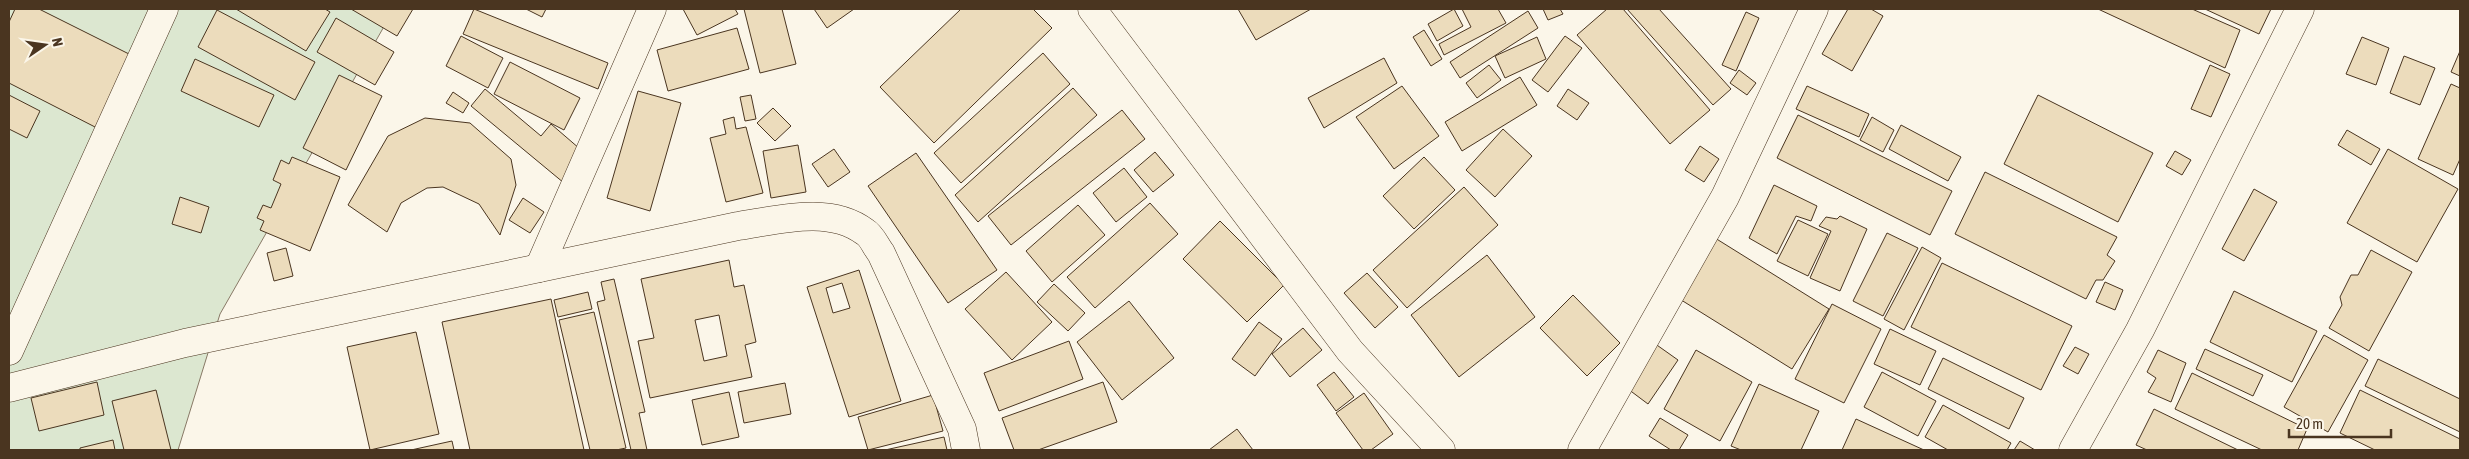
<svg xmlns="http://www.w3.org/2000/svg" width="2469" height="459" font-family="'Asap Condensed',sans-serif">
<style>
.green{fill:#dce7d0;stroke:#887966}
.building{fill:#ecdcbc;stroke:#4a3520;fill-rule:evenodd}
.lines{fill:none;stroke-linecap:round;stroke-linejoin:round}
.minor-casing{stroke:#4a3520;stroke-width:29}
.minor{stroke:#fbf6e9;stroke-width:28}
</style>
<rect width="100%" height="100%" fill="#fbf6e9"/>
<path class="green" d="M9,9H394L220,314L178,450H9Z"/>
<g class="building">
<path d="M15,9H39L133,56L97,128L9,83V22Z"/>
<path d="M236,9H325L330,12L306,51Z"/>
<path d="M351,9H413L397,36Z"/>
<path d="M474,9L608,63L598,89L463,34Z"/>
<path d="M526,9H546L542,17Z"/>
<path d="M683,9H735L738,14L697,35Z"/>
<path d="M744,9H782L796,64L760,73Z"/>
<path d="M814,9H854L827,28Z"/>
<path d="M961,9H1033L1052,28L934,143L880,87Z"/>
<path d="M1238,9H1311L1256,40Z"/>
<path d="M1454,9L1463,26L1437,41L1428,24Z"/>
<path d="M1462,9H1498L1506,23L1444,55L1439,44L1471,27Z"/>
<path d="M1543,9H1560L1563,14L1548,20Z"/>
<path d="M1607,9H1623L1710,110L1670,144L1577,35Z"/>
<path d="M1627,9H1659L1731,89L1713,105Z"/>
<path d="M1848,9H1871L1883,16L1852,71L1822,54Z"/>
<path d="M2098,9H2192L2240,30L2225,68Z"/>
<path d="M2205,9H2271L2259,34Z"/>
<path d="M217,10L315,62L295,100L198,47Z"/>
<path d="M1528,11L1538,28L1460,78L1450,62Z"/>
<path d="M1746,12L1759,18L1736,71L1722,65Z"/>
<path d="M336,18L394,52L375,85L317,52Z"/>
<path d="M737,28L749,69L668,91L657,50Z"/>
<path d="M1424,30L1442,59L1431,66L1413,37Z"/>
<path d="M461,36L503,58L488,88L446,66Z"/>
<path d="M1565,36L1582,48L1548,92L1532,80Z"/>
<path d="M1537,37L1546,59L1505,78L1495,56Z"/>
<path d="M2362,37L2389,48L2376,85L2346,74Z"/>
<path d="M2460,51V76L2451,72Z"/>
<path d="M1043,53L1070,84L961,183L934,153Z"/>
<path d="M2404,56L2435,68L2420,105L2390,93Z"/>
<path d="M1384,58L1397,83L1324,128L1308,98Z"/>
<path d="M195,59L274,95L259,127L181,91Z"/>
<path d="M510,62L580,98L564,130L494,94Z"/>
<path d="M1489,65L1501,80L1477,98L1466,83Z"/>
<path d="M2210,65L2230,74L2211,117L2191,109Z"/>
<path d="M1739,70L1756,83L1747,95L1730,83Z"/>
<path d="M339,75L382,96L346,170L303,148Z"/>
<path d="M1520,77L1537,105L1462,151L1445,122Z"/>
<path d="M2451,84L2460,88V159L2453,175L2418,159Z"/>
<path d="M1402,86L1439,136L1394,169L1356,117Z"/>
<path d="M1807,86L1869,114L1859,137L1796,109Z"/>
<path d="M1073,88L1097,115L978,222L955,195Z"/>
<path d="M485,89L541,136L551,124L587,155L564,183L471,106Z"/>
<path d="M1568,89L1589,103L1577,120L1557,106Z"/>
<path d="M638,91L681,103L650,211L607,198Z"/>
<path d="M453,92L469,103L463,113L446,103Z"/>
<path d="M9,95L40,111L27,138L9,129Z"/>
<path d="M751,95L756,119L745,121L740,97Z"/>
<path d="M2038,95L2153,153L2118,222L2004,164Z"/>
<path d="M773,108L791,126L775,141L757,123Z"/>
<path d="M1122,110L1145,139L1011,245L988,216Z"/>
<path d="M1798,115L1952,191L1930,235L1777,158Z"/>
<path d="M734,117L736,129L746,127L763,193L726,202L710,138L726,134L723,120Z"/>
<path d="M1872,117L1894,130L1883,152L1860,140Z"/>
<path d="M425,118L470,123L511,159L516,185L500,235L479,204L443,187L427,188L401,203L387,232L348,205L388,136Z"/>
<path d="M1901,125L1961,157L1948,181L1889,149Z"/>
<path d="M1503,129L1532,156L1495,197L1466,170Z"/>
<path d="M2347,130L2380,149L2371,165L2338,145Z"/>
<path d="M798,145L806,192L771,198L763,151Z"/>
<path d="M1700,146L1719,159L1704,182L1685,170Z"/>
<path d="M834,149L850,172L828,187L812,164Z"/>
<path d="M2388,149L2458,189L2417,262L2347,223Z"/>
<path d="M2175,151L2191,160L2182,175L2166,166Z"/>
<path d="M1155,152L1174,175L1153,192L1134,170Z"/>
<path d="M916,153L997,270L948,303L868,186Z"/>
<path d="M292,157L340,177L310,251L260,230L264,221L257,218L263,205L271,208L281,184L273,180L281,160L289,164Z"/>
<path d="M1424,157L1455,190L1414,229L1383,196Z"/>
<path d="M1124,168L1147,197L1116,222L1093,193Z"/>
<path d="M1985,172L2117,237L2107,255L2115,261L2103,280H2096L2086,299L1955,234Z"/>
<path d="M1774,185L1817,206L1811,221L1796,216L1777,254L1749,238Z"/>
<path d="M1464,187L1498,225L1407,308L1373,270Z"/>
<path d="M2254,189L2277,202L2244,261L2222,249Z"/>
<path d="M180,197L209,207L201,233L172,224Z"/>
<path d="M523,198L544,212L530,233L509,220Z"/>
<path d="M1150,203L1178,234L1095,308L1067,277Z"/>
<path d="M1078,205L1105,235L1052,282L1026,251Z"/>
<path d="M1840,216L1867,229L1840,291L1810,278L1831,231L1819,226L1826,217L1837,219Z"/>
<path d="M1798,220L1828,234L1808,276L1777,261Z"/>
<path d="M1220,221L1284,285L1247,322L1183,259Z"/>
<path d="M1887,233L1918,248L1883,316L1853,301Z"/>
<path d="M1715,238L1829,309L1792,369L1678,298Z"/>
<path d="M1922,247L1941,258L1904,330L1884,319Z"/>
<path d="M286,248L293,276L274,281L267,253Z"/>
<path d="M2371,250L2412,272L2369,351L2329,328L2342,305L2340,297L2351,275H2358Z"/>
<path d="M1487,255L1535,317L1459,377L1411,315Z"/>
<path d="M729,260L734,287L744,285L756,342L745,345L752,377L650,398L638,341L654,338L641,279ZM719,315L727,356L704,361L695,320Z"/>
<path d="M1942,263L2072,326L2041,390L1911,327Z"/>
<path d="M859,270L901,401L849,417L807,287ZM842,283L850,308L833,313L826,288Z"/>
<path d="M1006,272L1052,322L1012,360L965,309Z"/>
<path d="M1367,273L1398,307L1375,328L1344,293Z"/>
<path d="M614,279L645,412L639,413L647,450H631L597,302L605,300L601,282Z"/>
<path d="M2105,282L2123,290L2115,310L2096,302Z"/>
<path d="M1054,284L1085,313L1068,331L1037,302Z"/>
<path d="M2234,291L2317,331L2292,382L2210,342Z"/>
<path d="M588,292L592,309L558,317L554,300Z"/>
<path d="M1573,295L1620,343L1587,376L1540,328Z"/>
<path d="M551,299L584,450H470L442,322Z"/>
<path d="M1129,301L1174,358L1122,400L1077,342Z"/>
<path d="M1832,304L1881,329L1844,403L1795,379Z"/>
<path d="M594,312L626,448L616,450H590L559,320Z"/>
<path d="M1259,322L1282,339L1255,376L1232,359Z"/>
<path d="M1303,328L1322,350L1290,377L1272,354Z"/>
<path d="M1890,329L1936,351L1920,385L1874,364Z"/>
<path d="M416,332L439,434L370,450L347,347Z"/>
<path d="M2324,335L2368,360L2328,432L2284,407Z"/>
<path d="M1069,341L1083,379L999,411L984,373Z"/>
<path d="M1654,343L1678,360L1648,404L1624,386Z"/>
<path d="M2075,347L2089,354L2078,374L2063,366Z"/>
<path d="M2205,349L2263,375L2253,396L2196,369Z"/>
<path d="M1696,350L1752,382L1720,441L1664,409Z"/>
<path d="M2158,350L2186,363L2171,402L2148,392L2156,378L2147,372Z"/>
<path d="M1943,358L2024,398L2009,429L1928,389Z"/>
<path d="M2378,359L2460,399V432L2365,386Z"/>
<path d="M1334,372L1354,397L1336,411L1317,385Z"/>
<path d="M1882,372L1936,401L1918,436L1864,407Z"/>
<path d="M2192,373L2307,429L2298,450H2262L2175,409Z"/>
<path d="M97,382L104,415L39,431L31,398Z"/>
<path d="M1103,382L1117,422L1038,450H1014L1002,418Z"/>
<path d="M785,383L791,414L744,423L738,392Z"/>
<path d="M1759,384L1819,411L1801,450H1741L1731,446Z"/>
<path d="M156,390L171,450H124L112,401Z"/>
<path d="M2360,390L2460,439V450H2375L2340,433Z"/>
<path d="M729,392L739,437L702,445L692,400Z"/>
<path d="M1364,393L1393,434L1371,450H1363L1336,413Z"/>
<path d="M933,395L943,431L868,450L858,417Z"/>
<path d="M1943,405L2011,443L2007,450H1948L1925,437Z"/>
<path d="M2154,409L2238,450H2147L2136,445Z"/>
<path d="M1660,418L1688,435L1679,450H1671L1649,436Z"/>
<path d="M1856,419L1924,450H1842Z"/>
<path d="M1237,429L1253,450H1209Z"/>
<path d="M944,437L947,450H885Z"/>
<path d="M113,440L115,450H80V448Z"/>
<path d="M452,441L454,450H411Z"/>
<path d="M2020,441L2035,450H2014Z"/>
</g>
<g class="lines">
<g class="minor-casing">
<g id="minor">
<path d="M1092,9L1350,351L1441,450"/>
<path d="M539,268L652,9"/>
<path d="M9,351L164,9"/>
<path d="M9,388L185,343L738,226C778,220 830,205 865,232C872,236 876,247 881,253L962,429L966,450"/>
<path d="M1582,450L1725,197L1814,9"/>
<path d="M2073,450L2140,330L2300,9"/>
</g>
</g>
<use href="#minor" class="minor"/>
</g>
<rect width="2469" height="459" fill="none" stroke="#4a3520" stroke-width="20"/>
<g transform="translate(45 45) rotate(77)" stroke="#fbf6e9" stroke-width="4" paint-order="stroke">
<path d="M0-4L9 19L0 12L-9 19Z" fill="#4a3520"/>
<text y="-8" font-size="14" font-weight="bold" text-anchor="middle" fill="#4a3520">N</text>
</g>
<path d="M2289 429v8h102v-8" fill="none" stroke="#4a3520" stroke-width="2.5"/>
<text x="2296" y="429" font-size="15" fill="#4a3520" stroke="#fbf6e9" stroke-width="4" paint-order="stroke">20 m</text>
</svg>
